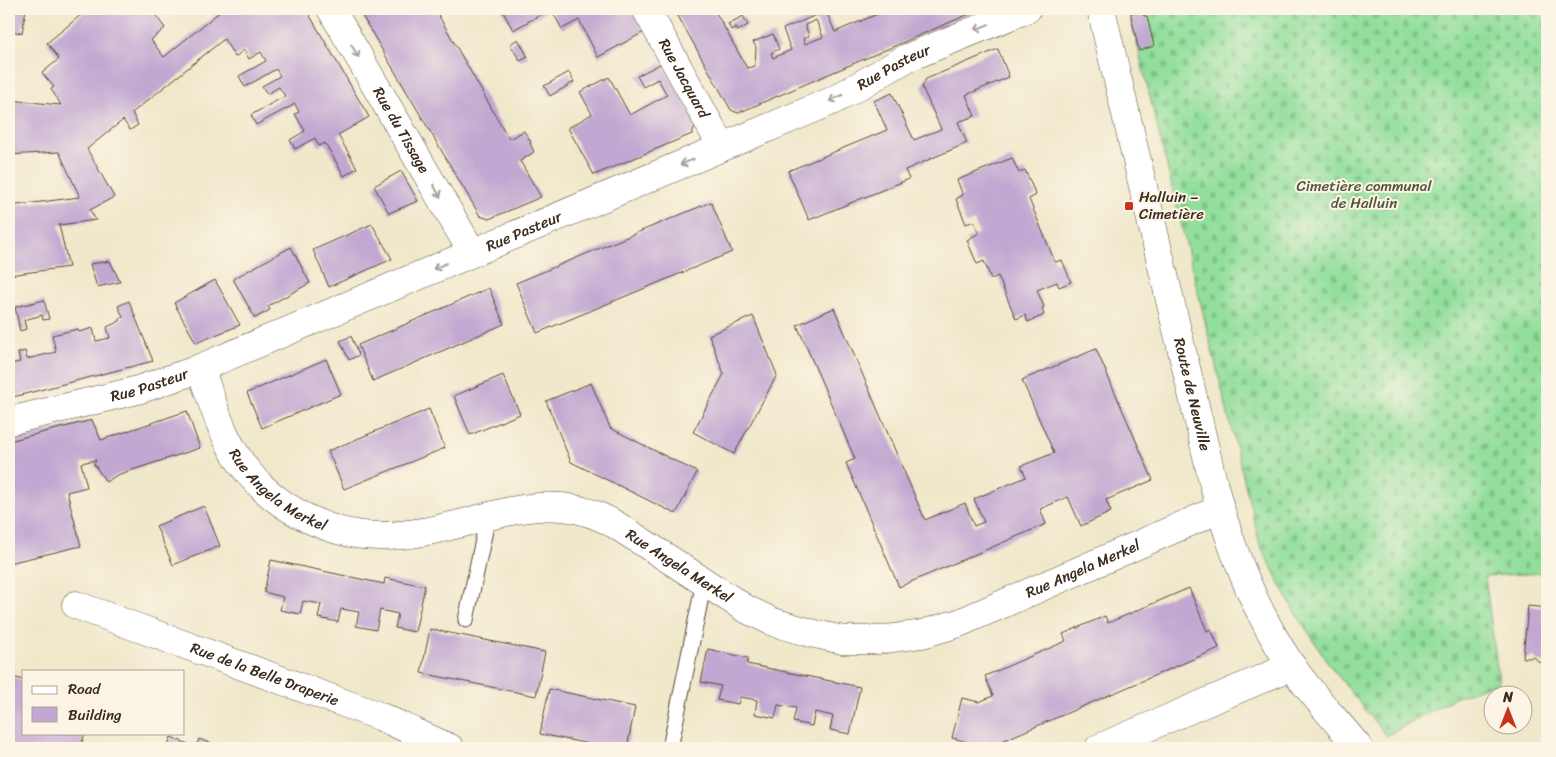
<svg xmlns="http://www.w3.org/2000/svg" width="1556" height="757" font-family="Sriracha,sans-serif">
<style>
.cemetery{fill:url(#cemetery-stones);stroke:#66845d}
.building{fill:#c1a7d1;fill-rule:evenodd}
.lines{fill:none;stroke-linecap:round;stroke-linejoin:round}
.service-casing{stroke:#564638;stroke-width:17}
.minor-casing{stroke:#564638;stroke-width:29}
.tertiary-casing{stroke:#564638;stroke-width:29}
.service{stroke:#fff;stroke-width:15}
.minor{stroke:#fff;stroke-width:28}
.tertiary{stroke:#fff;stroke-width:28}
.oneway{stroke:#a79f9a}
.poi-dot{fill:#c8321e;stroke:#fcf5e5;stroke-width:2}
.labels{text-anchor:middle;stroke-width:4;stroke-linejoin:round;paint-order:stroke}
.street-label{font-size:15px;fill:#3b2a1e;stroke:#fcf5e5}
.park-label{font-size:15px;fill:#51573e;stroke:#fcf5e5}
.poi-label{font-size:15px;fill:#3b2a1e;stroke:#fcf5e5;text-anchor:start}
</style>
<defs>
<pattern id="cemetery-stones" width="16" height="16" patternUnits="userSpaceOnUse" patternTransform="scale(1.25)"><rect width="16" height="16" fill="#92df9c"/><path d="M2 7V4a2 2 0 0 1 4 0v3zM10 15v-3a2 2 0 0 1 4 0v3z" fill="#7fc086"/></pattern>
</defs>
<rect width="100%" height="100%" fill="#fcf5e5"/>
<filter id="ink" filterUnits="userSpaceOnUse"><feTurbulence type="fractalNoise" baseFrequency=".02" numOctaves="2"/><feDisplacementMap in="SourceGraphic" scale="10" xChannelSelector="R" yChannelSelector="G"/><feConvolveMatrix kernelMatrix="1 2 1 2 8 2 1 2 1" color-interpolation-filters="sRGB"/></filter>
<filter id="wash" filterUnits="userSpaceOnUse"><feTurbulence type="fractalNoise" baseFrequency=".0096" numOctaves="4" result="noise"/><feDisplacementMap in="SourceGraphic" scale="20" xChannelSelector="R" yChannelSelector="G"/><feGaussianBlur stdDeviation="1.12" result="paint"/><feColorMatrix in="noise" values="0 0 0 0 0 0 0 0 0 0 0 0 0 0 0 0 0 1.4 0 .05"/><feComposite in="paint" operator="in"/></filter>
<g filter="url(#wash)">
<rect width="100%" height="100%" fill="#f0e8cb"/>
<path class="cemetery" d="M1160,9H1547V573L1485,576L1499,682L1454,698L1386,736L1331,667L1293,609L1260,545L1131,20L1148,15Z"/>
<g id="blocks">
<g class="building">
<path d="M9,9H26L22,33L9,31Z"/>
<path d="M88,9H151L165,28L151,40L164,57L222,10L224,11L227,9H306L369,117L338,135L357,168L344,176L325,143L319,146L315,138L295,149L290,140L305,131L295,114L299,112L295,104L256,125L251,115L285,96L279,87L267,94L262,86L280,76L276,69L245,87L239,76L266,61L261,52L249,59L244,50L235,57L224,39L132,113L138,125L130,130L123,120L87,149L114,197L90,210L96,220L59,225L69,267L9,275V206L80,197L59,152L9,155V100L61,105L51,89L54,87L42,73L59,59L47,43Z"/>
<path d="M358,9H435L509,139L524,131L531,142L530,143L534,152L520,161L541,197L489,219L480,216Z"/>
<path d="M505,9H551L513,30L502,10Z"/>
<path d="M551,9H631L644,32L598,57L579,20L562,29Z"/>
<path d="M674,9H714L747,68L755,66L756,47L753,42L773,34L779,49L771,53L773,58L791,50L783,29L826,11L835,32L889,9H981L738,113L731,110ZM816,20L823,37L805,44L803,39L809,36L805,25Z"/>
<path d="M1142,10L1144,16H1147L1154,46L1139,51L1131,16V13Z"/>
<path d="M743,16L748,25L738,31L736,27L731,30L728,24Z"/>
<path d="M518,39L528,57L520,61L510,44Z"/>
<path d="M998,49L1009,77L966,95L975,116L958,122L967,143L905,170L909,179L809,220L788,171L887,130L874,101L892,93L914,140L941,129L922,87L926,79Z"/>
<path d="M662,63L696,123L692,134L594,175L568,128L592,114L580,92L609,77L630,115L667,95L658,79L643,87L637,76Z"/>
<path d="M569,72L574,82L550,96L544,86Z"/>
<path d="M1012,158L1019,173L1025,170L1036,195L1029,199L1055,262L1062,260L1071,282L1059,287L1057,282L1037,290L1044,307L1042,308L1044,315L1028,322L1025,315L1016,319L998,276L991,279L984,261L977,264L967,240L979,233L974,221L966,224L956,199L963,195L957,180Z"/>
<path d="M401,171L418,201L389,213L374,186Z"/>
<path d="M711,202L732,252L537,333L516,283Z"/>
<path d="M372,224L392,259L329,287L313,250Z"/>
<path d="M291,247L310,283L268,306L270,310L255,318L233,279Z"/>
<path d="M110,261L120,282L97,287L90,264Z"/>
<path d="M215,280L240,325L196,343L174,303Z"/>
<path d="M489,288L504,324L373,381L358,345Z"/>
<path d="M44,300L49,319L43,320L42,315L24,320L26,329L20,331L15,307Z"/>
<path d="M129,301L153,361L9,398V364L20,362L18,353L25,351L27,359L56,352L52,335L78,329L79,332L93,328L96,341L110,338L107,327L120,321V319L123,317L118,306Z"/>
<path d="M834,308L925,520L965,503L974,526L984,522L974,499L1026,477L1021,466L1054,453L1022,380L1096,349L1153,480L1106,500L1111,512L1081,526L1068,497L1040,509L1046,524L899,587L846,463L855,459L797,325Z"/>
<path d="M753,316L777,375L734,454L693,432L724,374L709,335Z"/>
<path d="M351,336L359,355L349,360L340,341Z"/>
<path d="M326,359L341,394L262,428L247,393Z"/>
<path d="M503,375L520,414L470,435L454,396Z"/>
<path d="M591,383L610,428L697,472L676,514L571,462L546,401Z"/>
<path d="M429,409L445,448L344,489L328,451Z"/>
<path d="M187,411L200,448L117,475L106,482L94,464L96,460L81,463L87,487L67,492L81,546L9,563V441L92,420L101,440Z"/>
<path d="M204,506L220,546L173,565L156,526Z"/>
<path d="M271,560L384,584L385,578L425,586L415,632L395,628L398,614L380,610L376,630L356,626L359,612L341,609L338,622L318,618L321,604L303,601L300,614L280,610L283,597L264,592Z"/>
<path d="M1189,588L1207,631L1211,629L1219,648L988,747L952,738L962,698L979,702L993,696L985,676L1066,641L1063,634L1105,616L1108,623Z"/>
<path d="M1528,606L1547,608V663L1539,662L1533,656L1530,658H1523Z"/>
<path d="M430,629L545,652L536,696L421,673Z"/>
<path d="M708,649L748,658L747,664L860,687L850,734L830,730L833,716L815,712L812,726L793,722L796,708L778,705L775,718L755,714L757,700L740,697L738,704L717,700L721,686L701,682Z"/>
<path d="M13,677L24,680V733H85L80,748H9V679L12,680Z"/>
<path d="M549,689L635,707L627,748H609L540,734Z"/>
<path d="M171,737L196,747L199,739L223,748H167Z"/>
</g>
</g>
</g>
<g filter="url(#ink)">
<use href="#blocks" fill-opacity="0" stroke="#564638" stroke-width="1"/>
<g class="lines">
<g class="service-casing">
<g id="service">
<path d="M466,620L488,516"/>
<path d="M670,748L704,582"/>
</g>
</g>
<g class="minor-casing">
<g id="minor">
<path id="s1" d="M331,9L472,252"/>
<path id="s2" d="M646,9L722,147"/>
<path id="s3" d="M200,368C211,397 219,428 236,455C265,503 326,537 382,536C411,536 439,529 467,522C521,508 564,494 616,525L746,609L773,622L811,633L843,640H879L922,634L959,623L1220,509"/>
<path id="s4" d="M9,421L138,390L193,371L834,100L907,58L1027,9"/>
<path id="s5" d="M76,605L379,716L450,748"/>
<path d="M1099,748L1292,666"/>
</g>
</g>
<g class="tertiary-casing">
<g id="tertiary">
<path id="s6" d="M1101,9L1214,486C1231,550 1254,610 1291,665C1311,694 1337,721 1359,748"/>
</g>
</g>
<use href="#service" class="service"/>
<use href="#minor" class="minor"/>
<use href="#tertiary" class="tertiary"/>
</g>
<defs><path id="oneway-shaft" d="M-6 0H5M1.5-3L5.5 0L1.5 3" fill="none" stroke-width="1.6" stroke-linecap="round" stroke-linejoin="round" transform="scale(1.25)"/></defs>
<g class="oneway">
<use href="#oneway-shaft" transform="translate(982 27) rotate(158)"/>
<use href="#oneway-shaft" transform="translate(355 51) rotate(60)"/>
<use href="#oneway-shaft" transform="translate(836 98) rotate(155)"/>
<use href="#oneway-shaft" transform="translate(687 162) rotate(157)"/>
<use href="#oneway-shaft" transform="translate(437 191) rotate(60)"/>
<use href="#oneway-shaft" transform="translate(440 266) rotate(157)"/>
</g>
</g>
<rect class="poi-dot" x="1124" y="201" width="10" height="10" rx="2.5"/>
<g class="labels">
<g class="street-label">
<text dy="5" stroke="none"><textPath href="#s4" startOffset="955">Rue Pasteur</textPath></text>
<text dy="5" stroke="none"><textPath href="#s2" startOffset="79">Rue Jacquard</textPath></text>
<text dy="5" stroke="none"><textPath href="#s1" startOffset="140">Rue du Tissage</textPath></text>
<text dy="5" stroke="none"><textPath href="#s4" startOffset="550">Rue Pasteur</textPath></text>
<text dy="5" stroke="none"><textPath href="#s4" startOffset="145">Rue Pasteur</textPath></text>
<text dy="5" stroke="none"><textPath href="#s6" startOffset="396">Route de Neuville</textPath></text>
<text dy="5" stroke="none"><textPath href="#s3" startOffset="150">Rue Angela Merkel</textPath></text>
<text dy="5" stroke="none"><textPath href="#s3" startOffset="584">Rue Angela Merkel</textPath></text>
<text dy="5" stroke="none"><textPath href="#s3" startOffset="1019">Rue Angela Merkel</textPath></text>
<text dy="5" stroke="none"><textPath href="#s5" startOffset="201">Rue de la Belle Draperie</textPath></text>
</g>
<g class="park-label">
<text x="1364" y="191">Cimetière communal<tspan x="1364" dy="17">de Halluin</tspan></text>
</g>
<g class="poi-label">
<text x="1139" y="202">Halluin –<tspan x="1139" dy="17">Cimetière</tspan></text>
</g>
</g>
<rect width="1556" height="757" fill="none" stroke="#fcf5e5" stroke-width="30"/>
<rect x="22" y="670" width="162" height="65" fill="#fcf5e5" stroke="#afa495"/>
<rect x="32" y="686" width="25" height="8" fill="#ffffff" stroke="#afa495"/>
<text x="68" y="694" font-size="15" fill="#3b2a1e">Road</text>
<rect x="32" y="707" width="25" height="15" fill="#c1a7d1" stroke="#afa495"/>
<text x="68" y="720" font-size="15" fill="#3b2a1e">Building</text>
<g transform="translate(1508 710)"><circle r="24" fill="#fcf5e5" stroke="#afa495"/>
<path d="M0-4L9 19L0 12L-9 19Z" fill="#c8321e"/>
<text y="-8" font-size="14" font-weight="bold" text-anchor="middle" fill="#3b2a1e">N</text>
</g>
</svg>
